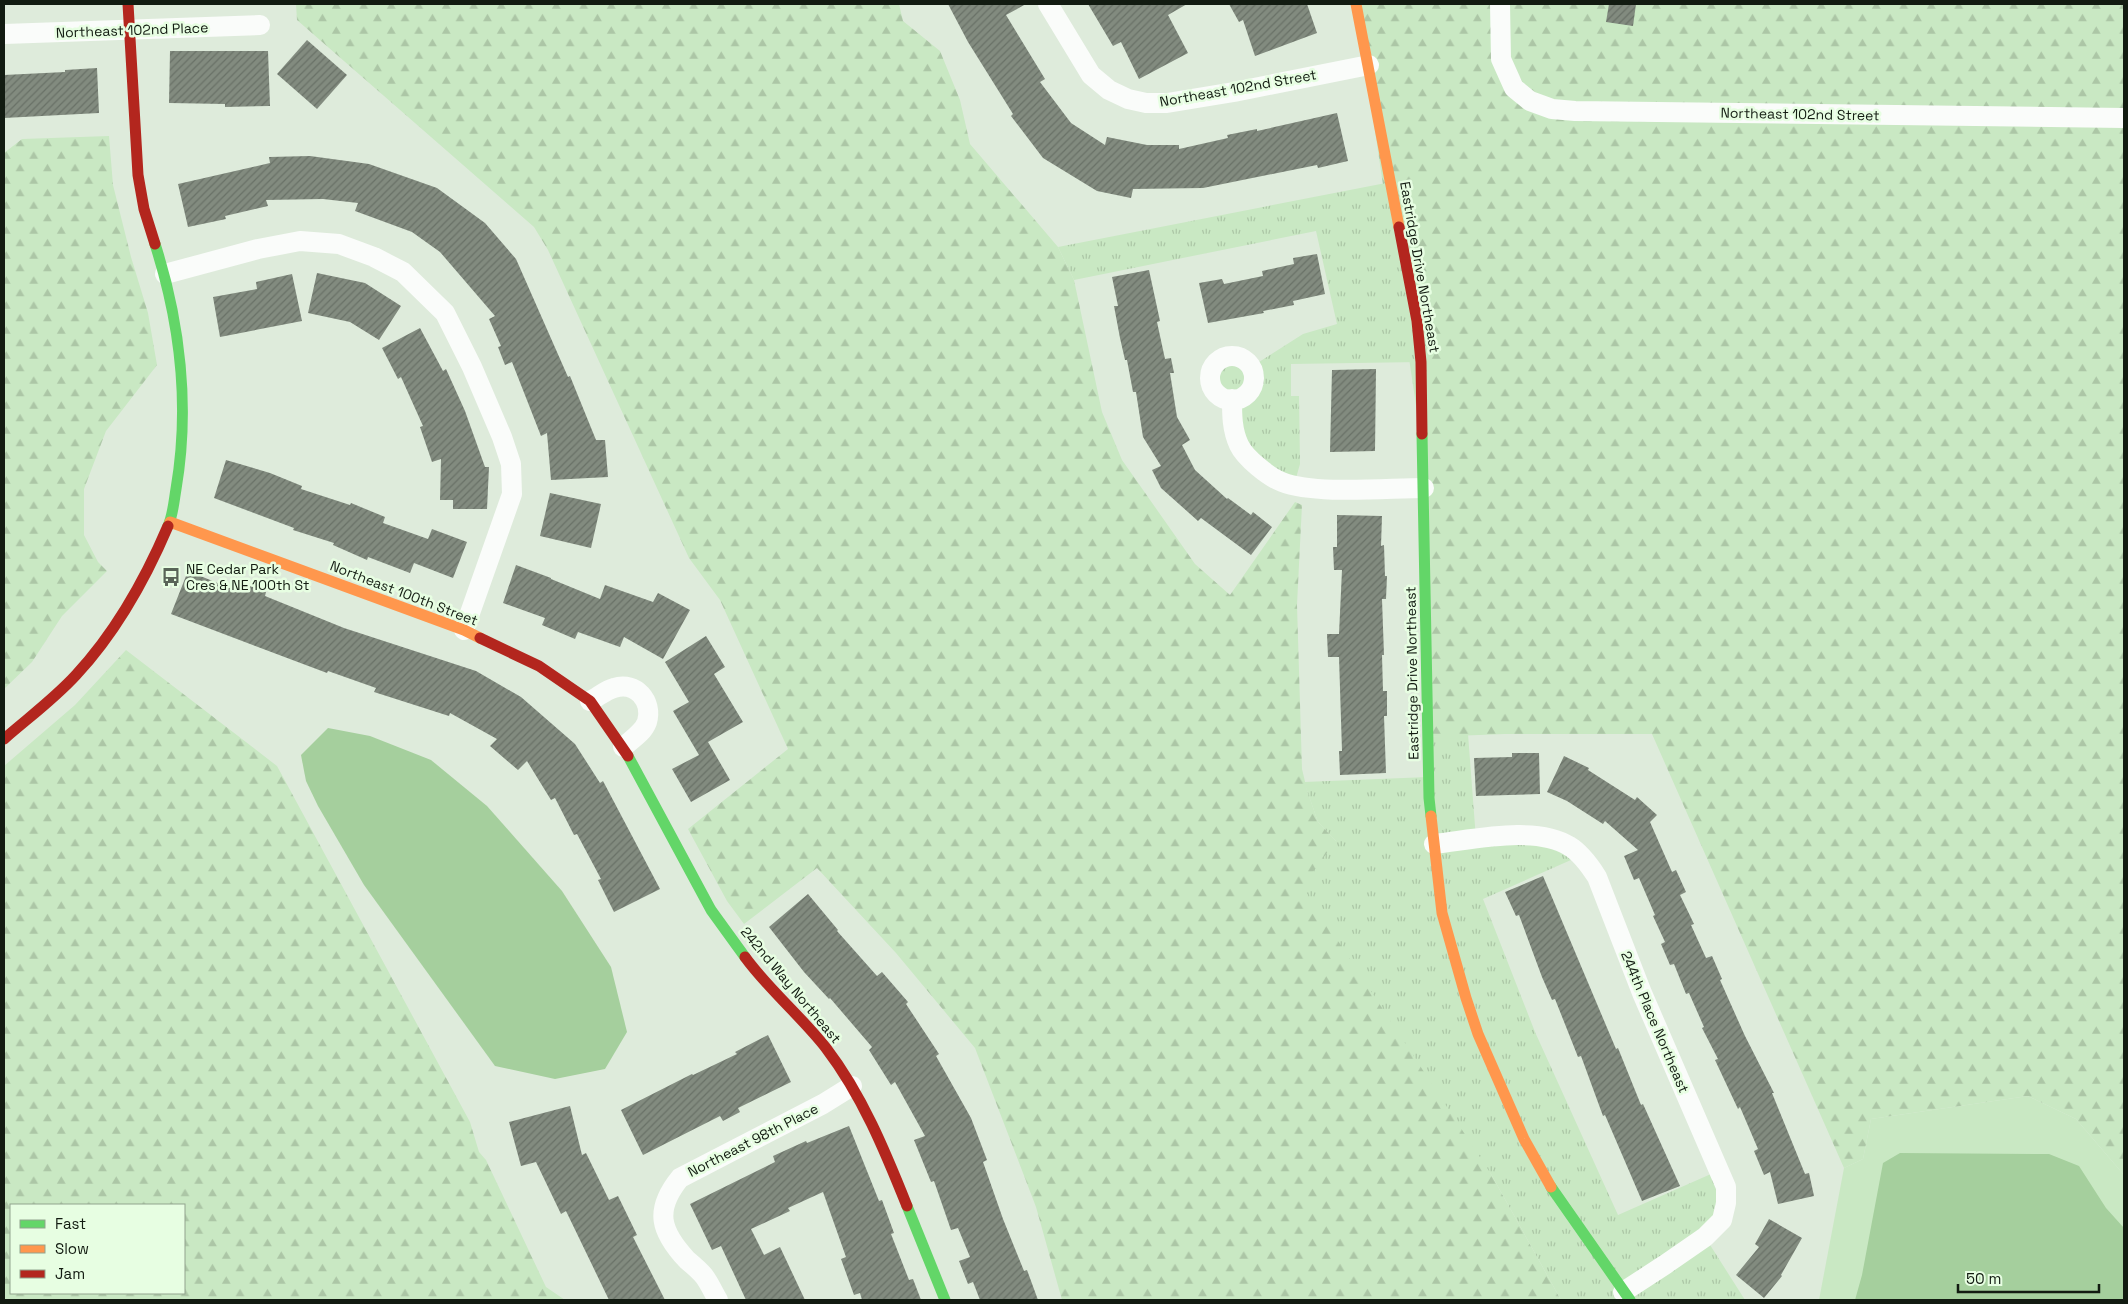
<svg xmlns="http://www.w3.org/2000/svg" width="2128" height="1304" font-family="'Space Grotesk',sans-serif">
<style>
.grass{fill:#c9e8c3}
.forest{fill:url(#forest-firs);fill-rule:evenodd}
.park{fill:url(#park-tufts)}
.water{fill:#a5cf9d}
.building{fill:url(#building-hatch)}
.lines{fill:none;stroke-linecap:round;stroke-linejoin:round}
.street{stroke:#fafcfa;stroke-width:20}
.fast{stroke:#63d668;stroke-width:11}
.slow{stroke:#ff974d;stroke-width:11}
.jam{stroke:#b3261e;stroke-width:11}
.labels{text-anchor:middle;stroke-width:5;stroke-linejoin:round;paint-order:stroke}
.street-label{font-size:14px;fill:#121b11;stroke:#e7fee2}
.poi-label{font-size:14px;fill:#121b11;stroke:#e7fee2;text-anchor:start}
</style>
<defs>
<pattern id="forest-firs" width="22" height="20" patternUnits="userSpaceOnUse" patternTransform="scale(1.25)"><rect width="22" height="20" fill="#c9e8c3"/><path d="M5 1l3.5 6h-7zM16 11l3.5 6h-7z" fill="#acc6a6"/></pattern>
<pattern id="park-tufts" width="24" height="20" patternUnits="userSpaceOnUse" patternTransform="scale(1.25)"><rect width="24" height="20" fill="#c9e8c3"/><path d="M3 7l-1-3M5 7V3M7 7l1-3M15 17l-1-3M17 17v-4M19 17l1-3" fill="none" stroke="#acc6a6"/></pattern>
<pattern id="building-hatch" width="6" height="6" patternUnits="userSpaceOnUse" patternTransform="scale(1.25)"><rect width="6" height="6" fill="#828b7f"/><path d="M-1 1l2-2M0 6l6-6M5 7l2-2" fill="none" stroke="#697167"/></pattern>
</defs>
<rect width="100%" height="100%" fill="#deebdb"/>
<path class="grass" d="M2028,1096L2076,1119L2124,1175V1300H1819L1844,1168L1863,1159L1871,1119Z"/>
<g class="forest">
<path d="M296,4H899L903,21L940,51L960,100L970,144L1058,247L1074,280L1102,412L1122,460L1195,564L1230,595L1295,502L1302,505L1297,605L1302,769L1307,790L1318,822L1336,841L1491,1174L1561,1300H1062L1036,1207L975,1048L896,953L817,868L744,924L727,901L688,829L788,749L720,600L689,558L548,250L534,227L297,20Z"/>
<path d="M1356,4H2124V1175L2076,1119L2028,1096L1871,1119L1863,1159L1844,1168L1652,734H1505L1427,737L1423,452Z"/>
<path d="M109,136L113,185L131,257L148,313L157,365L106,431L84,489V535L98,562L107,571L62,616L32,662L4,689V153L22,139Z"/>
<path d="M126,650L277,766L470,1122L479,1152L486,1160L546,1287L565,1300H4V766L75,705ZM184,1205V1293H11V1205Z"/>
</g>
<g class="park">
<path d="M1391,182L1421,362L1291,364V396H1299L1300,464L1294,485L1266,472L1223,398C1191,379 1225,337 1251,367L1303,334L1337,324L1316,231L1074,280L1058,247Z"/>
<path d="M1468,734L1476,839L1523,833L1580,856L1483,899L1535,1032L1618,1215L1720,1170L1726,1187L1705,1237L1745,1300H1561L1491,1174L1302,886L1336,841L1318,822L1304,782L1428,777L1427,737Z"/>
</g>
<g class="water">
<path d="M328,728L370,736L431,760L487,806L562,891L611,967L627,1032L605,1069L555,1079L495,1066L364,885L318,806L306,781L301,755Z"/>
<path d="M1900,1153L2049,1154L2079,1166L2106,1208L2124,1228V1300H1855L1862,1275L1883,1163Z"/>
</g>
<g class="building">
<path d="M948,4H1026L1006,15L1045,79L1040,82L1071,123L1105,145L1107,137L1147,145H1179V149L1228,138L1227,135L1257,129V131L1337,113L1348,161L1318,168L1317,165L1203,188L1133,189L1131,198L1097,191L1043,158L1011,116L1013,114L968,42Z"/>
<path d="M1088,4H1187L1168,15L1188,53L1139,79L1121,42L1113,46Z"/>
<path d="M1229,4H1307L1317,33L1255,56L1243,20L1239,22Z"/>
<path d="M1609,4H1636L1633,26L1606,22Z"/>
<path d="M307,40L347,75L317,109L277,74Z"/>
<path d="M170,51H268L270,106L225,107V104L169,103Z"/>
<path d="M97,68L99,113L4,118V75L65,72V70Z"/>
<path d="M310,156L369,164L437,188L485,223L516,259L568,377L570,376L596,440H605L608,477L551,480L547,433L541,436L512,362L505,365L498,347L501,346L489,319L495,316L440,252L412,232L355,211L358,203L323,199L266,200L268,206L225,216L226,219L188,227L178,184L270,163L269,157Z"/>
<path d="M1317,254L1325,294L1293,301L1294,305L1263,311L1264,313L1208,323L1199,283L1222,279L1224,284L1263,276L1262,271L1294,264L1293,258Z"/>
<path d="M1149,270L1160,321L1157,322L1165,359L1171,358L1174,373H1170L1177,417L1190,440L1182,445L1195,470L1227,499L1228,498L1251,515L1253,512L1272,527L1251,555L1201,518L1198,521L1161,488L1152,470L1161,466L1143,437L1136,392H1133L1127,360H1125L1120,338L1114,306H1118L1112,277Z"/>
<path d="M317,273L365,283L401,306L379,340L350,322L308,313Z"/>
<path d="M292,274L302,321L220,337L213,297L257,289L256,282Z"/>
<path d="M420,328L443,371L446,369L465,411L485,467H489L487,509H453V500H440L441,459L432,462L420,427L423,426L401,377L398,379L382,348Z"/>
<path d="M1376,369L1375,451L1330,452L1332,370Z"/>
<path d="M226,460L270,473L302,486L301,489L350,505L351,503L385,517L383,523L428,539L432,529L467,542L453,578L414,563L410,573L368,557L367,560L333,545L334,543L293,530L294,528L214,498Z"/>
<path d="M550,493L601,504L591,548L540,536Z"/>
<path d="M1337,515L1382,516L1381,546L1384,545L1385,576H1387L1386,599H1382L1384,655H1382L1383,691H1387V716H1384L1386,773L1340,775L1339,751H1342L1339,657H1328L1327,634H1339L1342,570H1334L1333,547H1337Z"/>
<path d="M516,565L551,578V579L600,599L605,585L653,602L658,593L690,610L663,659L624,637L620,647L578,632L575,639L542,625L545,618L503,603Z"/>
<path d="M188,571L230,588L233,579L266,592L265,596L344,628L476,671L521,697L575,744L600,783L603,781L660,889L614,912L598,880L601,879L577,834L574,835L555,798L551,800L527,761L518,770L490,746L497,739L450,713L449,716L374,692L376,688L328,671L327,673L171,614Z"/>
<path d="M706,636L725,667L714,674L743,722L708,742L730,780L691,802L672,769L699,755L673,711L689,702L665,662Z"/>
<path d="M1512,753H1539L1540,794L1476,796L1474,758L1512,757Z"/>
<path d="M1564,756L1589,768L1588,770L1635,800L1637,797L1657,815L1650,822L1672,872L1676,870L1686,892L1680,895L1694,924L1691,925L1706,958L1712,956L1722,979L1720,980L1745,1036L1774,1093H1772L1805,1174L1809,1173L1814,1196L1778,1204L1770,1172L1764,1175L1754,1151L1758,1149L1740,1107L1738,1109L1715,1060L1718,1059L1702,1028L1704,1027L1689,993L1686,994L1674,964L1670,965L1661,944L1665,942L1653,916L1655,915L1639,878L1634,880L1624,856L1638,850L1605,821L1603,824L1567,801L1547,792Z"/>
<path d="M1543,876L1616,1049L1618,1048L1641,1105L1643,1104L1680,1186L1642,1201L1605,1115L1603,1116L1581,1056L1578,1057L1555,999L1552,1000L1542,977L1519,915L1516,916L1505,892Z"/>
<path d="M808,894L838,930L837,931L877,976L882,972L908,1002L906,1004L939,1054L936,1056L971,1118L987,1160L983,1162L1003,1219L1024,1271L1027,1270L1038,1300H980L973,1282L968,1284L959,1261L970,1257L958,1228L951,1230L934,1181L931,1182L914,1140L925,1136L895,1082L891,1085L869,1050L872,1047L830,998L829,999L804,972L769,927Z"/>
<path d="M768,1035L791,1082L738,1108L740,1112L723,1121L720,1116L643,1155L621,1110L692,1074L693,1075L737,1054L735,1052Z"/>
<path d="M570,1106L582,1155L586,1153L609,1200L618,1196L637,1235L633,1237L665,1300H609L566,1211L561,1214L536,1162L521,1166L509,1122Z"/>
<path d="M849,1126L879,1201L882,1200L894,1233L891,1234L909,1280L913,1279L921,1300H862L860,1293L854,1295L841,1259L846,1257L823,1192L788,1208L790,1211L751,1229L764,1255L780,1247L805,1300H746L721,1246L712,1250L690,1204L775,1162L773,1156L806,1141L807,1143Z"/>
<path d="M1769,1219L1802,1238L1781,1275L1782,1276L1764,1298L1736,1275L1759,1247L1755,1244Z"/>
</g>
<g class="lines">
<g class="street">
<path d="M1048,4L1091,75L1109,90L1128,99L1146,103H1167L1234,92L1369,65"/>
<path d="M1500,4L1501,59L1514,88L1530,101L1552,109L1575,111L2124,118"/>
<path d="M4,34L260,25"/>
<path d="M165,274L258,249L300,241L339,244L374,257L403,272L445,313L472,367L502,437L511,464L512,494L464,630"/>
<circle cx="1232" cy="378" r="22"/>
<path d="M1232,399C1232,415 1232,430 1239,445C1245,458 1269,477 1282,482C1315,495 1387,488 1424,488"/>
<path d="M590,701C598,697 606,690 614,688C636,681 653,701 647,722C643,733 631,740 623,747"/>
<path d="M1434,844C1472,840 1536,825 1569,846C1581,853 1590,866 1597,877L1642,993L1726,1187V1203L1722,1220L1705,1237L1666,1264L1623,1292"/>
<path d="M718,1300C713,1292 710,1284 704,1276C699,1270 693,1265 687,1260C660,1231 654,1210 680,1178L823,1104L852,1086"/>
</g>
<g class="fast">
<path d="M155,244C180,322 190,407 176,489C174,501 173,515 168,526"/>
<path d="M1422,434L1429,798L1431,816"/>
<path d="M628,756L711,910L745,957"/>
<path d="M1551,1187L1630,1300"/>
<path d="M907,1206L945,1300"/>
</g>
<g class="slow">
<path d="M1356,4L1399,227"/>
<path d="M170,522L464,630L480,638"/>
<path d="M1431,816L1442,913L1466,998L1478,1034L1524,1139L1551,1187"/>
</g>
<g class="jam">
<path d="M128,4L138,175L144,209L155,244"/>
<path d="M1399,227L1417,321L1421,362L1422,434"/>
<path d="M480,638L539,666L590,701L628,756"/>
<path d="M4,739C28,718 54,699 76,675C116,632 145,580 168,526"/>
<path d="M745,957C769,990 801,1016 826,1048C862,1095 885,1151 907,1206"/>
</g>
</g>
<defs>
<g id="bus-bare" transform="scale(1.5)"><path d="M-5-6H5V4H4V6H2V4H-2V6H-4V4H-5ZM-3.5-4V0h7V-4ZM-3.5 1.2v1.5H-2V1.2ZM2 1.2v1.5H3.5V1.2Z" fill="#596458" stroke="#e7fee2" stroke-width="2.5" paint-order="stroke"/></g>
</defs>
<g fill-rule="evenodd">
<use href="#bus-bare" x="171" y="577"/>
</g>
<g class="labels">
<g class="street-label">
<text transform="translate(132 30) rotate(-2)" y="5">Northeast 102nd Place</text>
<text transform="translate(1238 88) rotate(-10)" y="5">Northeast 102nd Street</text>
<text transform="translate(1800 114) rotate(1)" y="5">Northeast 102nd Street</text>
<text transform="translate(1420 267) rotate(80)" y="5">Eastridge Drive Northeast</text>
<text transform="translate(404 593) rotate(21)" y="5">Northeast 100th Street</text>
<text transform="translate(1412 673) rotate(-91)" y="5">Eastridge Drive Northeast</text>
<text transform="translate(791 985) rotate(50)" y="5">242nd Way Northeast</text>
<text transform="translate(1655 1022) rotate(67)" y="5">244th Place Northeast</text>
<text transform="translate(753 1140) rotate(-27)" y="5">Northeast 98th Place</text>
</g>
<g class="poi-label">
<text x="186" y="574">NE Cedar Park<tspan x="186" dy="16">Cres &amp; NE 100th St</tspan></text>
</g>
</g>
<rect width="2128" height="1304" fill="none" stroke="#121b11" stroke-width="10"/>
<rect x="10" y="1204" width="175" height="90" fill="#e7fee2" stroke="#92a38e"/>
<rect x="20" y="1220" width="25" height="8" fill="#63d668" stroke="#92a38e"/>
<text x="55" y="1229" font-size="15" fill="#121b11">Fast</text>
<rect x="20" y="1245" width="25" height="8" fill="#ff974d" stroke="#92a38e"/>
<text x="55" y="1254" font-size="15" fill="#121b11">Slow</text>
<rect x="20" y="1270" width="25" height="8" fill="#b3261e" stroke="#92a38e"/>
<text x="55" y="1279" font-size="15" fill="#121b11">Jam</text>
<path d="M1958 1284v8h141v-8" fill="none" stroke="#121b11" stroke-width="2.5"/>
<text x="1966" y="1284" font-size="15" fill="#121b11" stroke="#e7fee2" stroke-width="4" paint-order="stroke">50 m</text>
</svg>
